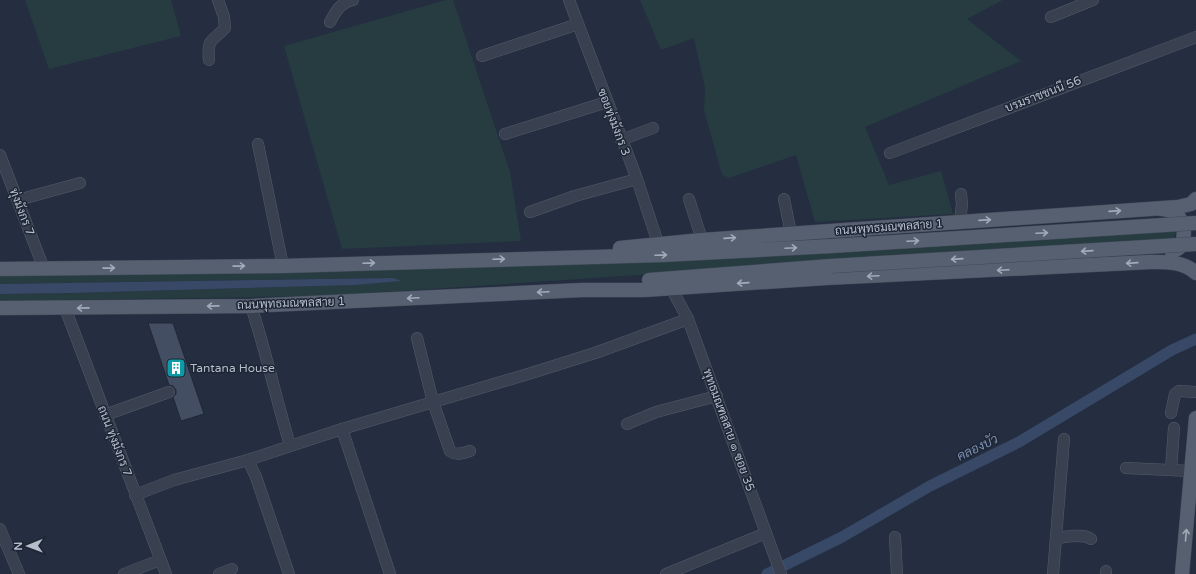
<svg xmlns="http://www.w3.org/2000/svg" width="1196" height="574" font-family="'Varela Round',Sarabun,sans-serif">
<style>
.green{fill:#263c41}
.water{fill:#384968}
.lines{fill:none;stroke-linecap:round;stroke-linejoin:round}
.canal{stroke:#384968;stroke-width:11}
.building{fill:#434e62;stroke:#1f2837}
.minor-casing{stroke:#535c6a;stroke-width:12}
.major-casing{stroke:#424a59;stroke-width:15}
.minor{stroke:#394150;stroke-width:11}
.major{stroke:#576070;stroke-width:14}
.major-bridge-casing{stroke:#424a59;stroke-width:15;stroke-linecap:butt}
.major-bridge{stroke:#576070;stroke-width:14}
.oneway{stroke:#a2aab8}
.labels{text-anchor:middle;stroke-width:3;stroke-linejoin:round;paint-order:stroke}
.street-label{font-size:12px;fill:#b5bcca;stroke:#1d2635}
.poi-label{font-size:12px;fill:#b5bcca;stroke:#1d2635;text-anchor:start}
.water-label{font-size:13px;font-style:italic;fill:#7c8fb2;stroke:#1d2635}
</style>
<rect width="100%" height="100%" fill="#242e40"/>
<g class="green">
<path d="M25,0H171L181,36L49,69Z"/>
<path d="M446,0H453L510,172L521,241L342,249L284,46Z"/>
<path d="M640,0H1003L967,19L1021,61L865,127L889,185L941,171L953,214L815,222L796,155L729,178L722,175L704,110L705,88L694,38L661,50Z"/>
<path d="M1175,221L1176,232L1170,250L1159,254L947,265L669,273L325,296L0,301V294L71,293L356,285L400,281L393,278L0,284V276L412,269Z"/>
</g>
<path class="water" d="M393,278L401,281L356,285L71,293L0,294V284Z"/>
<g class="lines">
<path class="canal" d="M767,574L842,537L930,486L1019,442L1172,350L1196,339"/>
</g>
<path class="building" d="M148,323H173L204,414L181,421L173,397L176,394V390L173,386L169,385Z"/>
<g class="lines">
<g class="minor-casing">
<g id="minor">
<path d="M569,0L637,179L658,243"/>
<path d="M1051,17L1093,0"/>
<path d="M330,22C336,11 340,3 353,0"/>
<path d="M482,56L578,24"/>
<path d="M209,60C207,38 212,42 225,28L224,17L218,0"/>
<path d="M505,134L607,102"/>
<path d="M621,140L653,128"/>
<path d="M258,144L283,266"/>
<path d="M890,153L1196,37"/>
<path d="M0,155L44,269"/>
<path d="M689,199L702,240"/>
<path d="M784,199L791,233"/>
<path d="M18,200L80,183"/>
<path d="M530,212L575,196L637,179"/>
<path d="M960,222L962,204L961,194"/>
<path d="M671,288L688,319L781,574"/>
<path d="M251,306C266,351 276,399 290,445"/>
<path d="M65,308L166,574"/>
<path d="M417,338L433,402L450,451C456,456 463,453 470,451"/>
<path d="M1171,413L1175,394L1179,391L1196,392"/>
<path d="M105,415L169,392"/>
<path d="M627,424L656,412L717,396"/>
<path d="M342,429L390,574"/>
<path d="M248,460L256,477L289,574"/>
<path d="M1126,468L1191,471"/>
<path d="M1171,470L1174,428"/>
<path d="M135,495L174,480L248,460L342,429L528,374L595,353L688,319"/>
<path d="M0,529L19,574"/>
<path d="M895,537L897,574"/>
<path d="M1056,538C1066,537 1083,533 1091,539"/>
<path d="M1106,571V574"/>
<path d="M124,574L160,560"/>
<path d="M219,574L232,569"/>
<path d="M666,574L766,533"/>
<path d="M1053,574L1064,439"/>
</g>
</g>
<g class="major-casing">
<g id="major">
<path d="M1161,209C1166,209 1173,211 1176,214C1185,222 1186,238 1180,247C1178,249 1174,251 1172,252"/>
<path d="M620,248L702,240L1178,207L1191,204L1196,199"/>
<path d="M0,269L283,266L663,255L832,246"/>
<path d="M649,280L831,266"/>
<path d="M0,308L251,306L582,290H644L826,278L1150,262C1167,262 1183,261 1196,273"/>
<path d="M1182,574L1196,418"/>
</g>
</g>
<use href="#minor" class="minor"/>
<use href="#major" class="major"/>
<g class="major-bridge-casing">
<g id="major-bridge">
<path d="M832,246L1196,223"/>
<path d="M831,266L1196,244"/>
</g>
</g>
<use href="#major-bridge" class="major-bridge"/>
</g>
<defs><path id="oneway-shaft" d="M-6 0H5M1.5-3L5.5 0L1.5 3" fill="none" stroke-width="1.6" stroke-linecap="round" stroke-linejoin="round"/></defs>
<g class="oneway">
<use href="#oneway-shaft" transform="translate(1115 211) rotate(-4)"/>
<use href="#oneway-shaft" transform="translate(985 220) rotate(-4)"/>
<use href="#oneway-shaft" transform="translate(1042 233) rotate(-3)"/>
<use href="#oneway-shaft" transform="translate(730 238) rotate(-4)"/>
<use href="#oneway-shaft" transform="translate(913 241) rotate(-3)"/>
<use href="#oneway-shaft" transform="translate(791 248) rotate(-3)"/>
<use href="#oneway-shaft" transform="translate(1087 251) rotate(176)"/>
<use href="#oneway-shaft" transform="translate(661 255) rotate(-2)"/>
<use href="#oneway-shaft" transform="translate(499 259) rotate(-2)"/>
<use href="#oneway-shaft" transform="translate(957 259) rotate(176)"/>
<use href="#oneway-shaft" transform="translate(369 263) rotate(-2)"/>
<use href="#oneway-shaft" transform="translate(1132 263) rotate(176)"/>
<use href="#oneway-shaft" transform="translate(239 266) rotate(-1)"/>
<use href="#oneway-shaft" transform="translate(109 268) rotate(-1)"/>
<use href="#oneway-shaft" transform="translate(1003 270) rotate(177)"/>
<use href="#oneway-shaft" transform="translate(873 276) rotate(177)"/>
<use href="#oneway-shaft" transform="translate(743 283) rotate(176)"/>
<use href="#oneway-shaft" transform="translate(543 292) rotate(177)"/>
<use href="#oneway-shaft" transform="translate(413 298) rotate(177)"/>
<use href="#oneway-shaft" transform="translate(213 306) rotate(179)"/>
<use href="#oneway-shaft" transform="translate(83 308) rotate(179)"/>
<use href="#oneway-shaft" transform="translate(1186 535) rotate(-85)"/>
</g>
<defs>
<g id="building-square" transform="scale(1)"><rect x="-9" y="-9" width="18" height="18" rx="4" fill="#0f9aa8" stroke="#1d2635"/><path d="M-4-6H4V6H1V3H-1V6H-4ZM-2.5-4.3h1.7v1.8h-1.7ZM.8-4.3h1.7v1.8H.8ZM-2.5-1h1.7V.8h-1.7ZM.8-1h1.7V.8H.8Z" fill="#fff"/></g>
</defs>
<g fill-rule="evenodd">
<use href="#building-square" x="176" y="368"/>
</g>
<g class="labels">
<g class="street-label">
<text transform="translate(1043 94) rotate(-21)" y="4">บรมราชชนนี 56</text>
<text transform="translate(614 122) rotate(69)" y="4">ซอยทุ่งมังกร 3</text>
<text transform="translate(22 212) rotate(69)" y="4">ทุ่งมังกร 7</text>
<text transform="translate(889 227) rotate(-4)" y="4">ถนนพุทธมณฑลสาย 1</text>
<text transform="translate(291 303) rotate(-2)" y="4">ถนนพุทธมณฑลสาย 1</text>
<text transform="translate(729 430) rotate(70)" y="4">พุทธมณฑลสาย ๑ ซอย 35</text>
<text transform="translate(115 441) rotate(69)" y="4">ถนน ทุ่งมังกร 7</text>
</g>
<g class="poi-label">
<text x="190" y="372">Tantana House</text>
</g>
<g class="water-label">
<text transform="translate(977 447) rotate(-26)" y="5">คลองบัว</text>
</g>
</g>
<g transform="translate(28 546) rotate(269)" stroke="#1d2635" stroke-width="3" paint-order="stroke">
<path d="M0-3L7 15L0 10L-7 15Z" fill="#b5bcca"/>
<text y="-6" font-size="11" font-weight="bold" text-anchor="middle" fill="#b5bcca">N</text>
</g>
</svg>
